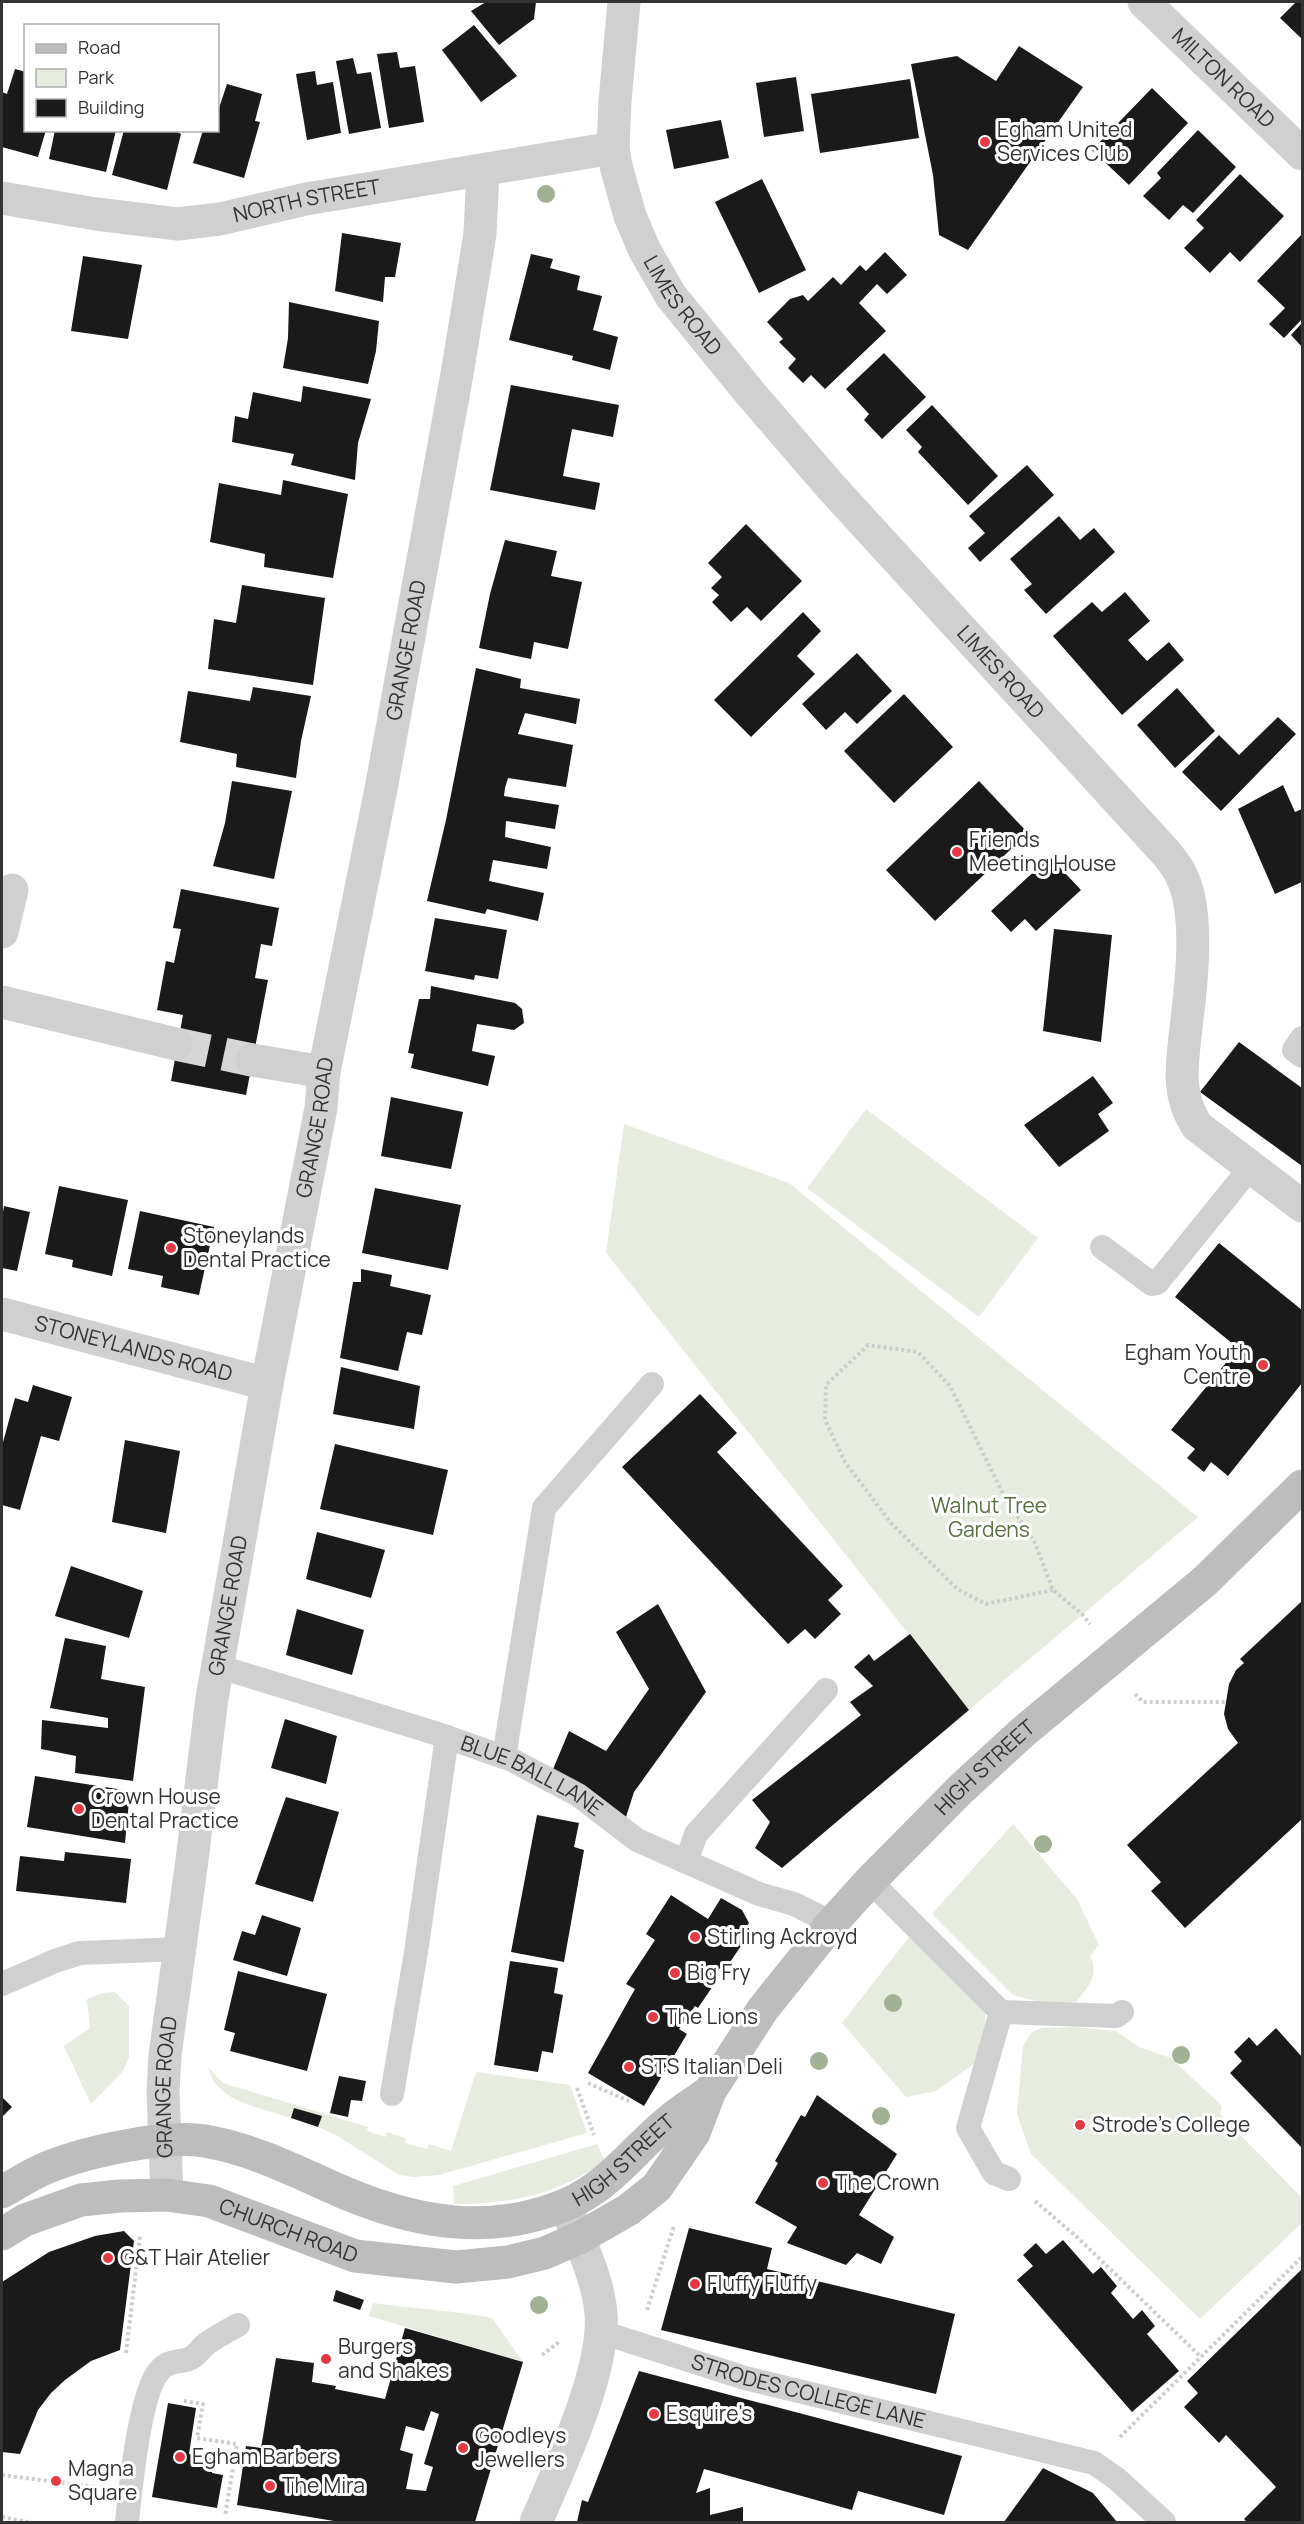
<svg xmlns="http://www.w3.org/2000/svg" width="1304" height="2524" font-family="Manrope,sans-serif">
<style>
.green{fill:#e6ecdf}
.building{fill:#1a1a1a;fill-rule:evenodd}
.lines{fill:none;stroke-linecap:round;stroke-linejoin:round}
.minor-tunnel{stroke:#d6d6d6;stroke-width:33;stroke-dasharray:33 16;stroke-linecap:butt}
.path{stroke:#cdcdcd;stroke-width:4;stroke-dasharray:3 3;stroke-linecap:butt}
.service{stroke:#d0d0d0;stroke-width:24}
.minor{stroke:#d0d0d0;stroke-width:33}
.secondary{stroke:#bdbdbd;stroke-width:33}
.tree{fill:#a2b095}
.poi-dot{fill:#e63946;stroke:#fff;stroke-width:2}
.labels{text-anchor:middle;stroke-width:6;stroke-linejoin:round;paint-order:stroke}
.street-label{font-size:21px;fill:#333;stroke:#fff}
.poi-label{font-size:21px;fill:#333;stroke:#fff;text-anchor:start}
.park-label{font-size:21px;fill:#56703f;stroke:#fff}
</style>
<rect width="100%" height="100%" fill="#fff"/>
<g class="green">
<path d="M866,1109L1038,1238L979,1317L807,1188Z"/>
<path d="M624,1124L789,1183L1198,1517L969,1710L606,1253Z"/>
<path d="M1013,1824L1077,1899L1099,1945L1090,1956C1100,1975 1088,1987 1076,2002L1047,2004L1013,1995L932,1914Z"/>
<path d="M910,1936L985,2011L986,2046L979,2060L936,2091L906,2097L842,2023Z"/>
<path d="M115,1992L129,2006V2057L123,2071L91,2104L64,2046L90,2028L87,1999L103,1993Z"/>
<path d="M1077,2027L1116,2031L1139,2047L1171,2058L1222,2106L1220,2114L1302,2198V2223L1200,2319L1031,2154L1017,2114L1023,2046L1031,2033L1041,2028Z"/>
<path d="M208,2067L223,2083L368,2127L367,2131L385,2137L387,2132L406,2138L405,2143L427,2149L429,2144L451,2151L476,2072L570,2085L587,2133L439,2175L415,2177L399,2175L336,2135L318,2127L321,2117L294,2108L291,2118C262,2108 215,2102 208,2067Z"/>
<path d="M597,2144L605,2161C554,2196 514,2203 454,2204L453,2186Z"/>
<path d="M373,2303C413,2309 452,2310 492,2318L523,2362L369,2316Z"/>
</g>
<g class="building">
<path d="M486,2H536L534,19L499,45L471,11Z"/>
<path d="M1296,2H1302V39L1280,18Z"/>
<path d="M474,25L517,76L481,102L442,50Z"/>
<path d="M1019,46L1083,87L968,250L939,235L933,175L911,64L957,56L996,81Z"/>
<path d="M397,52L400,68L415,66L424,122L389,128L377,54Z"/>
<path d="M353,58L357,74L371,72L381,128L349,134L336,61Z"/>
<path d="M15,69L26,72V130H46L38,157L2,147V92L7,94Z"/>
<path d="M315,71L317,85L333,82L341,133L307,140L296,74Z"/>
<path d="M796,77L804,131L764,137L756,83Z"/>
<path d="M910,79L919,138L820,153L811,94Z"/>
<path d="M227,84L262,94L255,121L260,122L244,178L193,163L203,130H218V111Z"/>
<path d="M1152,88L1188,123L1129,185L1092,150Z"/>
<path d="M721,120L729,158L674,169L666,130Z"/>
<path d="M55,130H116L106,172L49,159Z"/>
<path d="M124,130H173L181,134L167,190L112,175Z"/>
<path d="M1198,130L1236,167L1193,213L1183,205L1169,220L1143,196L1161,178L1157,173Z"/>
<path d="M1240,174L1284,216L1240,262L1230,252L1210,273L1184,248L1204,228L1196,220Z"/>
<path d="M762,179L806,270L759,293L715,202Z"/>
<path d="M342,233L401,243L395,277H385L383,302L335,291Z"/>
<path d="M1302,234V319L1284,338L1269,324L1285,308L1257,281Z"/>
<path d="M885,252L907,275L887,294L877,284L859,303L886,331L825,389L811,375L803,383L788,368L796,359L779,342L783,339L767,322L790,299L803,295L808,301L833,277L841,285L860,265L866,271Z"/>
<path d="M531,254L553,259L550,268L580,276L577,290L602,296L593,330L618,337L610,370L572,360L573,356L509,340Z"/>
<path d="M83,256L142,265L128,339L71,331Z"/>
<path d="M289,302L379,321L376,351L368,384L283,368L288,338Z"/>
<path d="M1302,323V347L1291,335Z"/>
<path d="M884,353L926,397L882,439L864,420L869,414L846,389Z"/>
<path d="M511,385L619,405L613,437L572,429L563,476L600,483L595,510L490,490Z"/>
<path d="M303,386L371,399L358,443L355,480L291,465L294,454L232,442L235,416L248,419L253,392L301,402Z"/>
<path d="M932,405L998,476L968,505L918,452L922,447L906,430Z"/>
<path d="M1027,465L1054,495L980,562L968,548L985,533L969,516Z"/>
<path d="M283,480L348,494L333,578L264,567L265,554L210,542L219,483L281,495Z"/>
<path d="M1059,516L1080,540L1094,528L1115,552L1046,614L1024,590L1032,584L1010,559Z"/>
<path d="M746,524L802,581L761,621L747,607L731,622L712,602L719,595L711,588L722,577L708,563Z"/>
<path d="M505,540L557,551L551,576L582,582L568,649L534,642L531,659L479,648L490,594Z"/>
<path d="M242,585L325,598L313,685L208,669L214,619L236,623Z"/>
<path d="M1125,592L1150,621L1128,640L1136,649L1147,661L1169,642L1184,660L1122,715L1053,636L1092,602L1102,612Z"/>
<path d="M803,612L821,631L797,656L815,674L751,737L714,700Z"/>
<path d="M857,653L892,691L857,724L845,712L826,730L802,704Z"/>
<path d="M476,668L521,679L520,688L580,699L576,724L525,713L518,734L573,745L566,787L508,778L505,788L504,796L559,805L555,829L506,821L505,837L551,847L547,869L493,860L489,881L544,893L538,921L487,909L485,914L427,901L446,820Z"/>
<path d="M253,687L311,696L301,741L296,778L236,767L237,754L180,742L188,691L250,701Z"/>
<path d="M1177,688L1215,731L1175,768L1137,725Z"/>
<path d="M904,694L953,747L894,803L844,751Z"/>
<path d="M1278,717L1296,734L1221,811L1182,772L1219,735L1239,755Z"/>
<path d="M232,781L292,791L274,879L213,866L225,823Z"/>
<path d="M979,781L1028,833L935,921L886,870Z"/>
<path d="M1283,785L1295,812L1302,809V882L1275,894L1238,809Z"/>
<path d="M1050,857L1081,890L1036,931L1025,919L1011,932L991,911Z"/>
<path d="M181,889L279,908L272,946L261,944L255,978L268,980L246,1095L171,1081L183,1015L157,1010L166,961L174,963L181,929L173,928Z"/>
<path d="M435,918L507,930L498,979L475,975L474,980L425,971Z"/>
<path d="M1054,929L1112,935L1101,1042L1043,1031Z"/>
<path d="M431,986L515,1003L522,1009L524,1023L514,1030L477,1024L472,1051L495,1056L488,1086L411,1068L414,1054L408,1053L419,999H430Z"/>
<path d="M1239,1042L1302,1088V1166L1200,1092Z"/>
<path d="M1093,1076L1113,1103L1098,1114L1109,1131L1059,1167L1024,1125Z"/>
<path d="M391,1097L463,1112L451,1169L381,1156Z"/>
<path d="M59,1186L128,1200L112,1276L72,1267L73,1260L45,1254Z"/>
<path d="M375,1188L461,1205L448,1270L362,1253Z"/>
<path d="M4,1206L30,1212L17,1271L2,1268V1218Z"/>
<path d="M140,1211L214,1227L199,1295L161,1287L163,1276L128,1269Z"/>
<path d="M1219,1243L1302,1310V1383L1228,1476L1211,1462L1204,1472L1187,1458L1195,1449L1171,1430L1238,1348L1175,1297Z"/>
<path d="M361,1269L392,1275L390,1286L431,1295L422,1335L407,1332L398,1371L340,1358L353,1282H361Z"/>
<path d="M341,1367L420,1386L414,1429L333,1414Z"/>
<path d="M33,1385L72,1397L59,1441L41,1436L20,1510L2,1505V1446L15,1398L28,1402Z"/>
<path d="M700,1394L737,1433L717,1452L843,1586L828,1600L841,1614L815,1639L805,1629L788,1644L622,1467Z"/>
<path d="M125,1440L180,1451L166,1533L112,1522Z"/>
<path d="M335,1444L448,1470L433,1535L320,1509Z"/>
<path d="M317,1532L385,1550L371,1598L306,1579Z"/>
<path d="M71,1566L143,1591L129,1638L55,1616Z"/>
<path d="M1302,1601V1819L1185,1928L1151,1891L1161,1882L1127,1845L1238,1743L1228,1729L1224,1714L1229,1684L1236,1670L1244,1663L1240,1659Z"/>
<path d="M658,1604L706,1692L634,1792L625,1820L551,1774L569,1731L606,1751L649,1689L616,1632Z"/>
<path d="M297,1609L364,1630L352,1675L286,1655Z"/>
<path d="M910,1634L969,1710L782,1868L755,1848L770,1822L752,1800L861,1715L850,1702L873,1686L854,1667L869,1654L874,1661Z"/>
<path d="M65,1638L106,1646L101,1679L145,1687L133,1781L75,1773L76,1756L41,1749L42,1720L108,1728V1718L50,1708Z"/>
<path d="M285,1719L337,1736L326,1784L271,1768Z"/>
<path d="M35,1776L130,1791L125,1843L27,1827Z"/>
<path d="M286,1797L339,1812L313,1902L255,1884Z"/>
<path d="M537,1815L579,1823L574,1847L584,1850L564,1962L511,1952Z"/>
<path d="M65,1852L131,1859L126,1903L16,1891L20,1856L64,1861Z"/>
<path d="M671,1895L708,1919L721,1898L742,1910L749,1923L738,1940L743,1943L724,1971L720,1968L713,1978L717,1980L698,2008L695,2006L679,2029L687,2034L644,2106L588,2073L635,1989L626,1984L655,1940L646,1934Z"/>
<path d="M262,1915L301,1928L287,1976L233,1960L242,1931L255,1935Z"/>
<path d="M510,1961L558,1968L554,1993L563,1995L553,2053L542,2051L538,2072L494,2065Z"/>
<path d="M238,1971L327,1994L307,2071L230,2051L235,2033L224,2030Z"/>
<path d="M1276,2028L1302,2057V2148L1230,2073L1242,2061L1234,2052L1249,2037L1257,2046Z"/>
<path d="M339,2076L366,2081L362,2101L351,2100L348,2117L330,2113Z"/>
<path d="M817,2095L897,2154L859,2215L894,2237L881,2264L857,2253L846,2265L787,2243L797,2227L755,2203L778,2163L775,2161L801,2115L805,2117Z"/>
<path d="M2,2097L12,2107L2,2117Z"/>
<path d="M294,2108L322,2116L318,2127L291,2118Z"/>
<path d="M689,2228L772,2248L767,2269L955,2314L936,2394L661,2330Z"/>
<path d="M124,2231L134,2241L120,2350L91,2361L65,2380L51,2393L38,2410L20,2454L2,2452V2282L49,2252L95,2236Z"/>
<path d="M1063,2240L1093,2274L1101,2267L1117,2286L1111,2293L1133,2319L1142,2310L1155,2326L1147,2334L1179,2371L1132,2412L1017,2280L1033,2266L1023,2255L1036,2243L1046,2254Z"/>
<path d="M1302,2269V2522H1247L1244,2519L1276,2487L1226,2435L1219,2443L1184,2407L1198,2393L1187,2381Z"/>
<path d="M336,2290L364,2300L360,2310L333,2301Z"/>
<path d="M405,2328L523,2362L475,2522H340L237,2505L246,2446L261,2448L276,2358L314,2363L312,2382L336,2386L335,2389L385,2399ZM431,2411L439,2414L424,2464L433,2467L426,2491L406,2489L413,2454L400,2450L406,2426L424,2431Z"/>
<path d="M639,2371L962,2456L944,2515L858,2491L852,2510L704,2469L696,2493L710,2488V2515L743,2507V2522H577L582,2500L588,2502Z"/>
<path d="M168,2403L196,2408L189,2454L214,2459L212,2473L223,2475L217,2508L152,2497Z"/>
<path d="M1043,2468L1093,2493L1117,2522H1004Z"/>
</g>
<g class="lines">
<path class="minor-tunnel" d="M176,1044L252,1060"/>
<g class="path">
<path d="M1053,1590L986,1604L957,1589L891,1523L845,1462L825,1420L826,1385L868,1345L918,1352L950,1386L1004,1496L1035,1543L1053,1590L1082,1614L1090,1624"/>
<path d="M1135,1694L1143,1702H1225"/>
<path d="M588,2083L631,2102"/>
<path d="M577,2088L594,2135"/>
<path d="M1035,2201L1077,2237L1201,2357"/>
<path d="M647,2310L674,2226"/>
<path d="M126,2353L140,2236"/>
<path d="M542,2355L559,2342"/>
<path d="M184,2401L203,2404L197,2438L237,2444L225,2516"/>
<path d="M1120,2437L1302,2257"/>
<path d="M2,2475L96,2487"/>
<path d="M2,2517L28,2522"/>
</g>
<g class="service">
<path d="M1302,1038L1294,1050L1302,1056"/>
<path d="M1102,1247L1152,1284L1157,1283L1251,1167"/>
<path id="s1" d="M217,1666L435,1733L512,1760L578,1795L637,1840L759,1894L794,1904L832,1923"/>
<path d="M504,1757L544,1508L652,1384"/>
<path d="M686,1862L696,1834L826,1690"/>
<path d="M870,1881L1001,2012L968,2128L994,2173L1009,2179"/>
<path d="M2,1984L55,1961L80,1953L180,1949"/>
<path d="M1001,2012L1116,2016L1122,2012"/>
<path d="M392,2094L416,1952L447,1737"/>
<path id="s2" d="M601,2332L745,2378L1094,2463L1117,2479L1164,2522"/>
<path d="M127,2522C130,2492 140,2390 160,2370C169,2360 177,2363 189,2359C197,2356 200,2349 206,2344C216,2337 227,2331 238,2325"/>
</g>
<g class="minor">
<path id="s3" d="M624,2L615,101L613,148L616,166L630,216L645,251L671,296L750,393L832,488L1167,854C1171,860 1177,866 1180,873C1201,910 1191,987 1186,1028C1182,1064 1176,1094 1197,1126L1302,1206"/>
<path id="s4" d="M1144,2L1302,154"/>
<path id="s5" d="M2,198L96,214L178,224L220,219L306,199L613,148"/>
<path d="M2,932L12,890"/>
<path d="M2,1002L176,1044"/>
<path d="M252,1060L324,1072"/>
<path id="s6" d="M2,1314L267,1384"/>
<path id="s7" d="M167,2195L163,2092L165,2055L192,1860L212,1698L267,1384L321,1108L324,1072L381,789L457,374L480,234L483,170"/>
<path d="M536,2522C559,2469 606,2370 601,2313C598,2278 578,2237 565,2205"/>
</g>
<g class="secondary">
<path id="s8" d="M2,2192C16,2184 30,2175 46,2168C85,2152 168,2133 210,2142C258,2151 301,2174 345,2193C417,2223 490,2236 565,2205C609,2187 634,2149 670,2120C682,2110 697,2101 710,2091"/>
<path id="s9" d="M2,2234L25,2220L81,2200L120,2196L167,2195L209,2201L355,2256L456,2267L508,2262L545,2253L579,2238L628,2210L657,2187L694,2133L710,2091L763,2009L832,1923L870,1881L961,1789L1023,1732L1205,1581L1302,1486"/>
</g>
</g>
<g class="tree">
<circle cx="546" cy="194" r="9"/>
<circle cx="1043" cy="1844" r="9"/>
<circle cx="893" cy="2003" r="9"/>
<circle cx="1181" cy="2055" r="9"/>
<circle cx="819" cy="2061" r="9"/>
<circle cx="881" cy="2116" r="9"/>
<circle cx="539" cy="2305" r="9"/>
</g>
<g class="poi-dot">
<circle cx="985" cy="142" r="6"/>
<circle cx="957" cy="852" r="6"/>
<circle cx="171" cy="1248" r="6"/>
<circle cx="1263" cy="1365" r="6"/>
<circle cx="79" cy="1809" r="6"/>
<circle cx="695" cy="1937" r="6"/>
<circle cx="675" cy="1973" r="6"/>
<circle cx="653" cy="2017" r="6"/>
<circle cx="629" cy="2067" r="6"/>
<circle cx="1080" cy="2125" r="6"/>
<circle cx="823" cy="2183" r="6"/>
<circle cx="108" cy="2258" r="6"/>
<circle cx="695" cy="2284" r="6"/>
<circle cx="326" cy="2359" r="6"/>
<circle cx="654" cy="2414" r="6"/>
<circle cx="463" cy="2448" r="6"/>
<circle cx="180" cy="2457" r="6"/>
<circle cx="56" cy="2481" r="6"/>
<circle cx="270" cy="2486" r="6"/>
</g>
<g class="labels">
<g class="street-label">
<text dy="7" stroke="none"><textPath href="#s4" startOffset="110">MILTON ROAD</textPath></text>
<text dy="7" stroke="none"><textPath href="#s5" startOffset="309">NORTH STREET</textPath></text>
<text dy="7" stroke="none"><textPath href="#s3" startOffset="321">LIMES ROAD</textPath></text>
<text dy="7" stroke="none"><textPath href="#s7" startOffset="1566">GRANGE ROAD</textPath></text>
<text dy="7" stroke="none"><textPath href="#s3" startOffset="807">LIMES ROAD</textPath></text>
<text dy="7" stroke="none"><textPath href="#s7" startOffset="1080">GRANGE ROAD</textPath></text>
<text dy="7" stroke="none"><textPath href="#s6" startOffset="136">STONEYLANDS ROAD</textPath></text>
<text dy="7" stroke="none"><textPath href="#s7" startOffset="594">GRANGE ROAD</textPath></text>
<text dy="7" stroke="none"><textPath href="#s9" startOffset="1230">HIGH STREET</textPath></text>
<text dy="7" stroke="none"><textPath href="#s1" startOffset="334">BLUE BALL LANE</textPath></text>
<text dy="7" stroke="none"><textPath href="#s7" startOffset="108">GRANGE ROAD</textPath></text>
<text dy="7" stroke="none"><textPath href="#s8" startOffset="663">HIGH STREET</textPath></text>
<text dy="7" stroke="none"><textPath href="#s9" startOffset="300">CHURCH ROAD</textPath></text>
<text dy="7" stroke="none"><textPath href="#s2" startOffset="216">STRODES COLLEGE LANE</textPath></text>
</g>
<g class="poi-label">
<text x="997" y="137">Egham United<tspan x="997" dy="24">Services Club</tspan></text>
<text x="969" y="847">Friends<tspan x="969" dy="24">Meeting House</tspan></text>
<text x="183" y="1243">Stoneylands<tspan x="183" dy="24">Dental Practice</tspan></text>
<text x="1251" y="1360" text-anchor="end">Egham Youth<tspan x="1251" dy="24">Centre</tspan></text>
<text x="91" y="1804">Crown House<tspan x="91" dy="24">Dental Practice</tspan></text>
<text x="707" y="1944">Stirling Ackroyd</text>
<text x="687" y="1980">Big Fry</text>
<text x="665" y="2024">The Lions</text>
<text x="641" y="2074">STS Italian Deli</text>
<text x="1092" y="2132">Strode's College</text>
<text x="835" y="2190">The Crown</text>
<text x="120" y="2265">G&amp;T Hair Atelier</text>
<text x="707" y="2291">Fluffy Fluffy</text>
<text x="338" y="2354">Burgers<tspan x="338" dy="24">and Shakes</tspan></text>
<text x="666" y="2421">Esquire's</text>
<text x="475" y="2443">Goodleys<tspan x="475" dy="24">Jewellers</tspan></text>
<text x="192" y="2464">Egham Barbers</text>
<text x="68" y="2476">Magna<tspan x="68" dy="24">Square</tspan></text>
<text x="282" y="2493">The Mira</text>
</g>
<g class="park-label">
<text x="989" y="1513">Walnut Tree<tspan x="989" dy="24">Gardens</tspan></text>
</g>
</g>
<rect width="1304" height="2524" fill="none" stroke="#333333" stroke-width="6"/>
<rect x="24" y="24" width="195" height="108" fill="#ffffff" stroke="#adadad" stroke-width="1.5"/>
<rect x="36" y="44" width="30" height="9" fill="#bdbdbd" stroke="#adadad" stroke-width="1.5"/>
<text x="78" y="54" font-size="18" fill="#333333">Road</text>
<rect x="36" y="69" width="30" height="18" fill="#e6ecdf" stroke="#adadad" stroke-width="1.5"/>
<text x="78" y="84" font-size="18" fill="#333333">Park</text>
<rect x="36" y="99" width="30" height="18" fill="#1a1a1a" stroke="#adadad" stroke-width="1.5"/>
<text x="78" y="114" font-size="18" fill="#333333">Building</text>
</svg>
